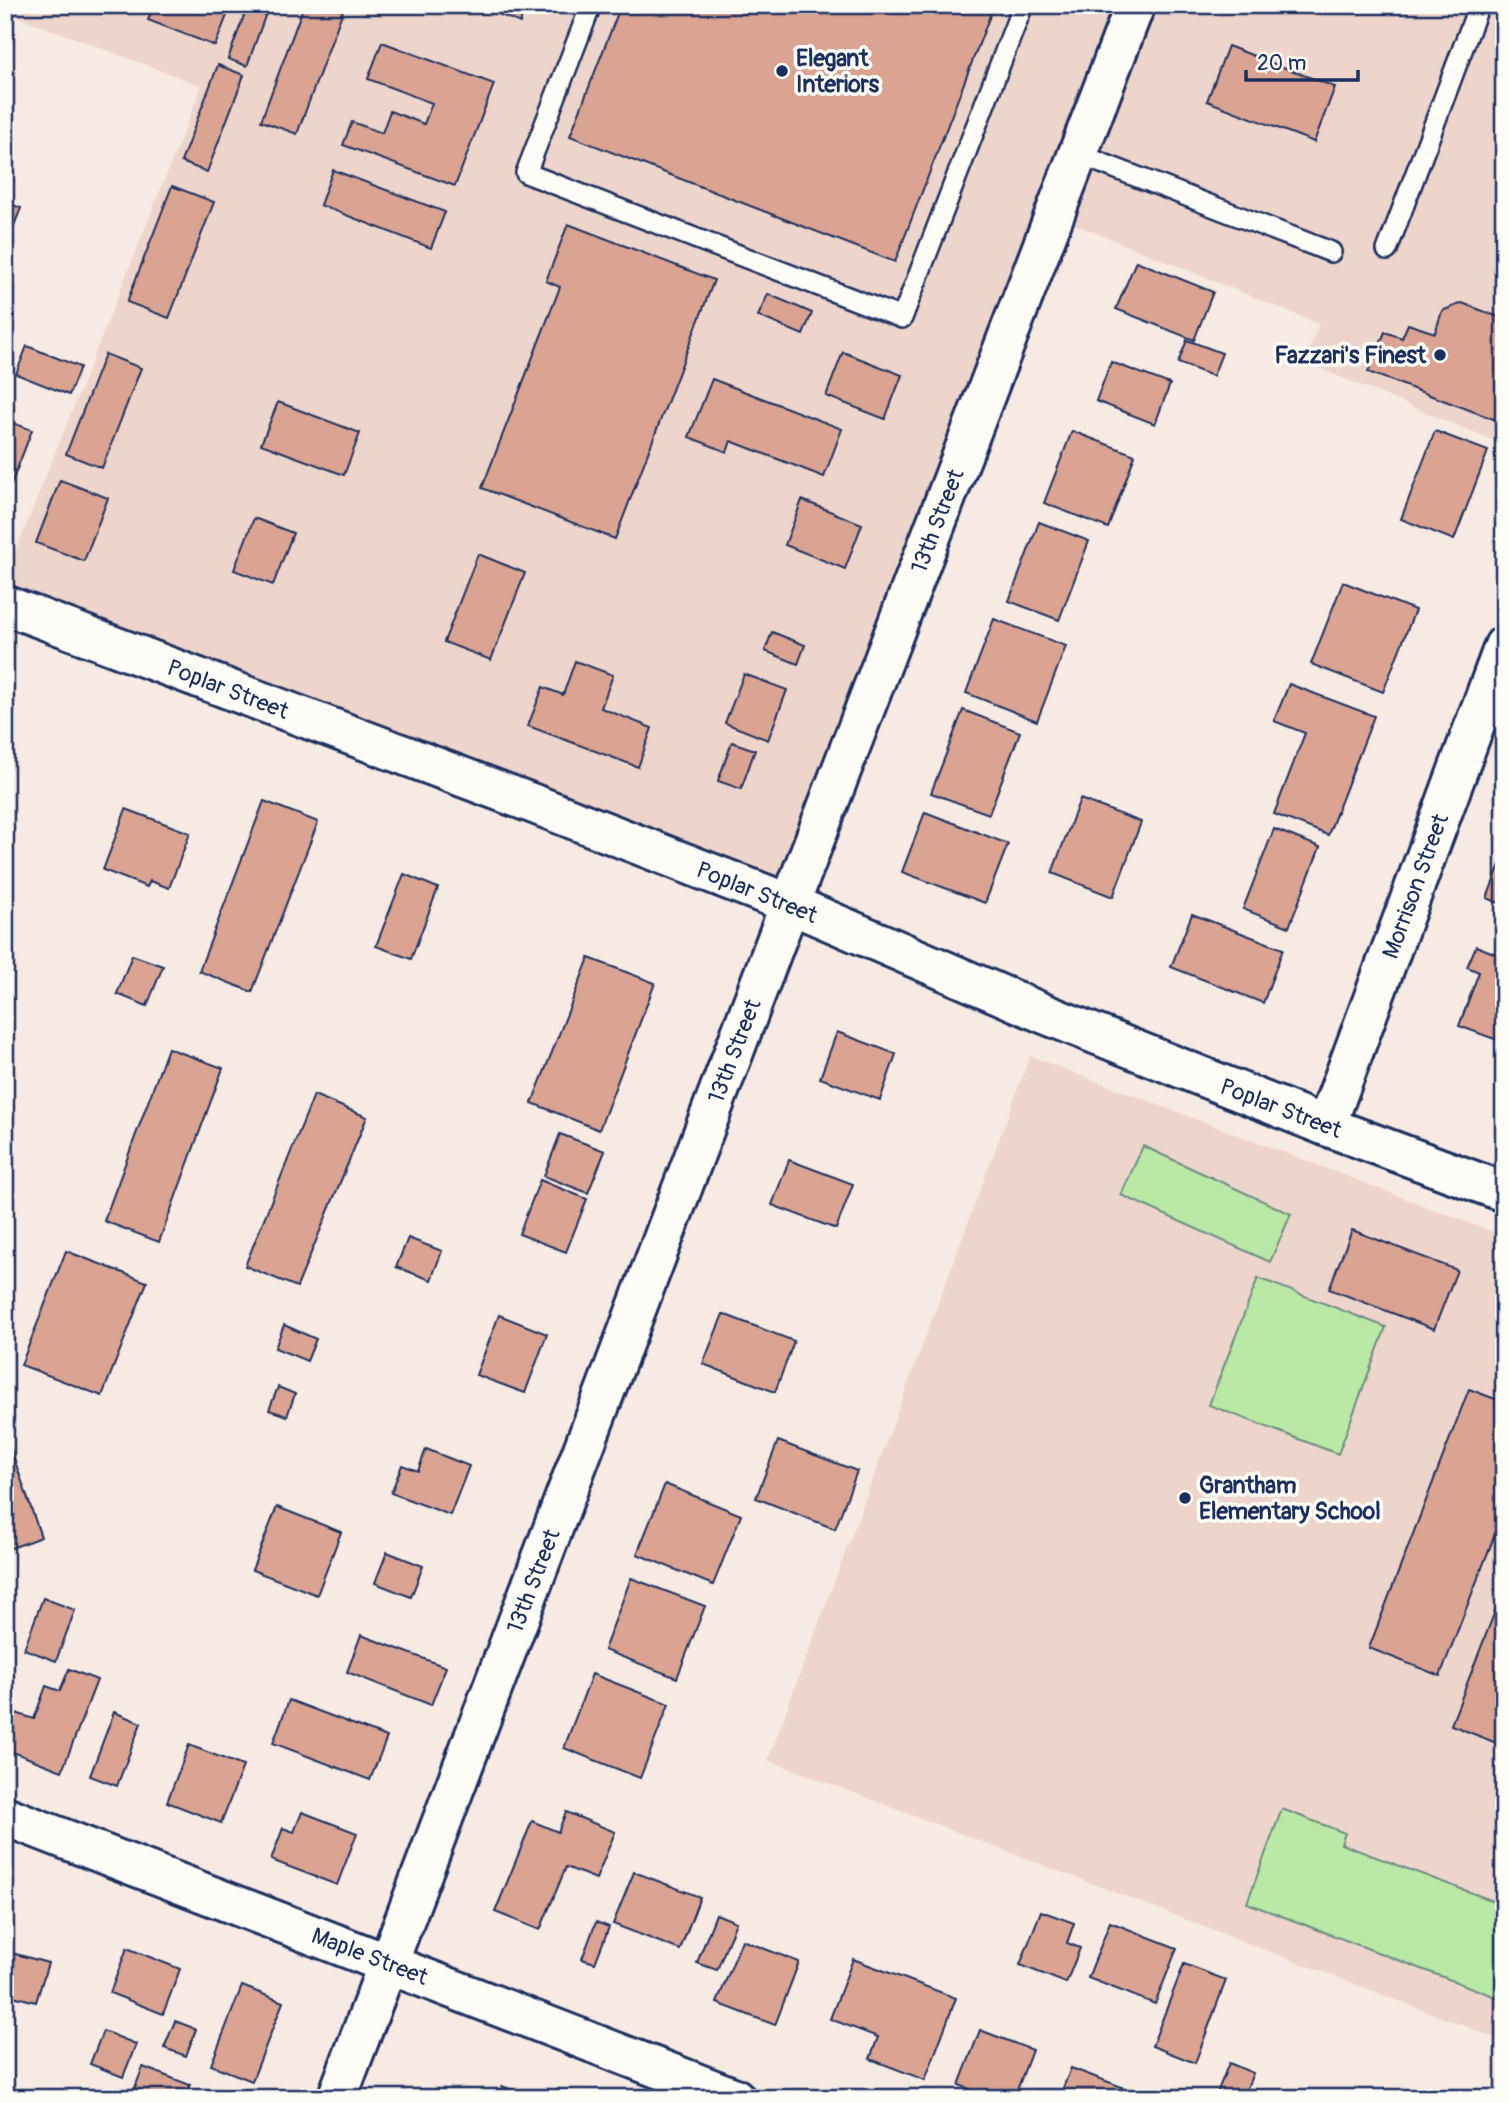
<svg xmlns="http://www.w3.org/2000/svg" width="1509" height="2103" font-family="Pangolin,sans-serif">
<style>
.built{fill:#eed5cb}
.green{fill:#bae8a5;stroke:#6a8c82;stroke-width:2}
.building{fill:#dba492;stroke:#1b2f5e;stroke-width:2}
.lines{fill:none;stroke-linecap:round;stroke-linejoin:round}
.service-casing{stroke:#1b2f5e;stroke-width:24}
.minor-casing{stroke:#1b2f5e;stroke-width:44}
.secondary-casing{stroke:#1b2f5e;stroke-width:44}
.service{stroke:#fdfcf7;stroke-width:19}
.minor{stroke:#fdfcf7;stroke-width:38}
.secondary{stroke:#fdfcf7;stroke-width:38}
.poi-dot{fill:#1b2f5e;stroke:#fdfcf7;stroke-width:2.5}
.labels{text-anchor:middle;stroke-width:7;stroke-linejoin:round;paint-order:stroke}
.poi-label{font-size:23px;font-weight:bold;fill:#1b2f5e;stroke:#fdfcf7;text-anchor:start}
.street-label{font-size:23px;fill:#1b2f5e;stroke:#fdfcf7}
</style>
<rect width="100%" height="100%" fill="#f6eae3"/>
<filter id="ink" filterUnits="userSpaceOnUse"><feTurbulence type="fractalNoise" baseFrequency=".0143" numOctaves="2"/><feDisplacementMap in="SourceGraphic" scale="14" xChannelSelector="R" yChannelSelector="G"/><feConvolveMatrix kernelMatrix="1 2 1 2 8 2 1 2 1" color-interpolation-filters="sRGB"/></filter>
<g filter="url(#ink)">
<g class="built">
<path d="M5,5H1504V445L1304,362L1319,324L1055,216L790,904L5,605V578L202,86L5,12Z"/>
<path d="M1030,1056L1504,1236V2041L768,1760Z"/>
</g>
<g class="green">
<path d="M1143,1146L1291,1214L1270,1262L1121,1195Z"/>
<path d="M1258,1278L1386,1327L1338,1454L1209,1405Z"/>
<path d="M1282,1809L1345,1833L1341,1844L1504,1905V2000L1247,1903Z"/>
</g>
<g class="building">
<path d="M154,5H231L215,46L148,20Z"/>
<path d="M248,5H269L247,66L228,59Z"/>
<path d="M304,5H345L297,134L261,121Z"/>
<path d="M487,5H526L520,23L486,9Z"/>
<path d="M621,5H994L895,262L570,136Z"/>
<path d="M382,42L494,84L455,186L343,145L352,122L382,133L390,111L424,124L432,103L368,79Z"/>
<path d="M1228,46L1335,87L1314,142L1207,101Z"/>
<path d="M218,65L244,75L207,172L181,162Z"/>
<path d="M333,170L445,212L431,248L320,205Z"/>
<path d="M172,186L214,202L169,318L127,302Z"/>
<path d="M5,202L21,208L7,243L5,242Z"/>
<path d="M568,224L714,280L615,539L482,488L560,287L546,281Z"/>
<path d="M1136,261L1213,292L1194,340L1116,309Z"/>
<path d="M768,294L812,313L803,335L758,316Z"/>
<path d="M1462,303L1504,319V423L1368,372L1385,332L1402,338L1408,324L1435,333L1442,311Z"/>
<path d="M1187,340L1222,353L1213,376L1178,363Z"/>
<path d="M27,346L80,367L69,395L16,374Z"/>
<path d="M843,352L902,375L885,419L826,396Z"/>
<path d="M105,354L141,368L102,468L66,454Z"/>
<path d="M1111,362L1170,384L1155,424L1096,401Z"/>
<path d="M712,379L842,429L824,477L731,441L727,452L689,437Z"/>
<path d="M278,402L360,433L344,475L261,444Z"/>
<path d="M5,420L32,430L5,500Z"/>
<path d="M1072,431L1135,455L1108,528L1044,503Z"/>
<path d="M1435,431L1488,451L1454,540L1401,519Z"/>
<path d="M60,480L108,498L84,561L36,543Z"/>
<path d="M802,500L862,524L845,569L785,545Z"/>
<path d="M254,518L293,533L273,585L234,570Z"/>
<path d="M1039,522L1089,541L1059,620L1009,601Z"/>
<path d="M478,554L525,573L491,660L444,642Z"/>
<path d="M1343,582L1415,610L1383,692L1311,664Z"/>
<path d="M994,619L1066,646L1037,721L966,693Z"/>
<path d="M772,632L805,645L798,664L765,651Z"/>
<path d="M575,661L613,675L601,708L652,728L638,767L528,726L543,687L563,695Z"/>
<path d="M744,674L787,690L768,740L725,723Z"/>
<path d="M1289,684L1374,716L1328,835L1274,814L1305,733L1274,721Z"/>
<path d="M963,710L1020,732L989,814L931,793Z"/>
<path d="M732,742L755,750L741,789L718,781Z"/>
<path d="M1080,799L1141,822L1113,897L1052,873Z"/>
<path d="M264,801L318,822L252,992L199,971Z"/>
<path d="M126,809L190,833L169,888L150,881L147,887L103,870Z"/>
<path d="M925,812L1008,844L985,903L902,872Z"/>
<path d="M1274,829L1320,847L1289,927L1243,909Z"/>
<path d="M1504,854V905L1487,898Z"/>
<path d="M404,874L438,888L411,959L376,946Z"/>
<path d="M1192,914L1283,949L1263,1003L1171,967Z"/>
<path d="M1476,946L1504,957V1031L1500,1041L1459,1026L1479,972L1467,967Z"/>
<path d="M132,955L163,966L147,1006L117,994Z"/>
<path d="M589,958L655,983L599,1130L532,1103Z"/>
<path d="M837,1032L896,1054L880,1100L820,1078Z"/>
<path d="M168,1048L223,1068L159,1242L104,1221Z"/>
<path d="M314,1095L367,1117L297,1287L245,1266Z"/>
<path d="M560,1134L605,1151L588,1193L544,1176Z"/>
<path d="M789,1160L853,1184L836,1229L772,1205Z"/>
<path d="M540,1180L587,1199L566,1252L519,1234Z"/>
<path d="M1352,1230L1457,1270L1434,1329L1329,1289Z"/>
<path d="M408,1238L442,1251L431,1280L396,1267Z"/>
<path d="M66,1251L147,1282L102,1396L21,1365Z"/>
<path d="M723,1314L794,1341L775,1392L703,1364Z"/>
<path d="M499,1315L547,1334L525,1393L476,1375Z"/>
<path d="M284,1325L316,1339L307,1361L275,1348Z"/>
<path d="M278,1387L295,1394L287,1416L269,1410Z"/>
<path d="M1469,1389L1503,1402L1504,1399V1511L1440,1676L1369,1648Z"/>
<path d="M8,1441L41,1537L9,1549L5,1538V1442Z"/>
<path d="M778,1441L857,1471L835,1529L756,1498Z"/>
<path d="M426,1449L469,1466L450,1515L391,1493L402,1465L418,1471Z"/>
<path d="M665,1484L741,1515L713,1585L637,1554Z"/>
<path d="M277,1507L341,1532L317,1595L252,1570Z"/>
<path d="M387,1552L423,1566L411,1597L375,1583Z"/>
<path d="M631,1578L705,1606L677,1678L604,1650Z"/>
<path d="M1504,1588V1746L1451,1725Z"/>
<path d="M43,1598L75,1610L56,1661L24,1649Z"/>
<path d="M361,1635L446,1667L431,1705L347,1672Z"/>
<path d="M69,1669L97,1680L62,1771L5,1749V1741L16,1713L34,1719L46,1686L60,1691Z"/>
<path d="M592,1674L669,1704L640,1778L564,1748Z"/>
<path d="M289,1700L387,1737L370,1780L273,1743Z"/>
<path d="M114,1712L141,1723L117,1786L90,1776Z"/>
<path d="M189,1745L243,1766L221,1823L167,1802Z"/>
<path d="M302,1812L357,1833L337,1885L271,1860L283,1828L294,1832Z"/>
<path d="M566,1812L615,1832L596,1879L566,1867L540,1930L495,1912L532,1821L558,1832Z"/>
<path d="M634,1872L700,1897L680,1950L613,1924Z"/>
<path d="M1041,1911L1074,1923L1067,1943L1080,1948L1066,1983L1020,1965Z"/>
<path d="M716,1914L736,1922L717,1970L697,1963Z"/>
<path d="M596,1922L609,1927L595,1963L582,1959Z"/>
<path d="M1110,1922L1177,1948L1155,2004L1088,1978Z"/>
<path d="M742,1940L799,1962L775,2025L717,2003Z"/>
<path d="M127,1948L180,1969L163,2014L110,1993Z"/>
<path d="M12,1953L48,1963L36,2002L5,1994V1976Z"/>
<path d="M853,1959L956,1998L925,2080L870,2059L878,2037L830,2019Z"/>
<path d="M1184,1964L1226,1980L1195,2063L1152,2046Z"/>
<path d="M242,1986L283,2002L252,2081L211,2065Z"/>
<path d="M175,2021L196,2029L186,2056L164,2048Z"/>
<path d="M980,2030L1032,2050L1014,2098H993L959,2085Z"/>
<path d="M103,2031L136,2044L123,2077L90,2064Z"/>
<path d="M1229,2063L1253,2073L1243,2098H1215Z"/>
<path d="M143,2067L190,2085L185,2098H131Z"/>
<path d="M1071,2068L1122,2087L1118,2098H1059Z"/>
<path d="M502,2086L528,2096V2098H498Z"/>
</g>
<g class="lines">
<g class="service-casing">
<g id="service">
<path d="M591,5L526,173L902,318L1023,5"/>
<path d="M1078,154L1331,252"/>
<path d="M1387,250L1479,5"/>
</g>
</g>
<g class="minor-casing">
<g id="minor">
<path d="M5,605L534,804L790,904L1045,1014L1326,1126L1504,1192"/>
<path d="M1326,1126L1504,646"/>
<path d="M5,1816L735,2098"/>
</g>
</g>
<g class="secondary-casing">
<path id="secondary" d="M337,2098L790,904L1135,5"/>
</g>
<use href="#service" class="service"/>
<use href="#minor" class="minor"/>
<use href="#secondary" class="secondary"/>
</g>
</g>
<g class="poi-dot">
<circle cx="782" cy="71" r="7"/>
<circle cx="1440" cy="355" r="7"/>
<circle cx="1185" cy="1498" r="7"/>
</g>
<g class="labels">
<g class="poi-label">
<text x="796" y="66">Elegant<tspan x="796" dy="26">Interiors</tspan></text>
<text x="1426" y="363" text-anchor="end">Fazzari's Finest</text>
<text x="1199" y="1493">Grantham<tspan x="1199" dy="26">Elementary School</tspan></text>
</g>
<g class="street-label">
<text transform="translate(937 521) rotate(-69)" y="8">13th Street</text>
<text transform="translate(228 689) rotate(21)" y="8">Poplar Street</text>
<text transform="translate(1415 886) rotate(-70)" y="8">Morrison Street</text>
<text transform="translate(757 892) rotate(22)" y="8">Poplar Street</text>
<text transform="translate(734 1051) rotate(-69)" y="8">13th Street</text>
<text transform="translate(1281 1108) rotate(21)" y="8">Poplar Street</text>
<text transform="translate(533 1581) rotate(-69)" y="8">13th Street</text>
<text transform="translate(370 1956) rotate(21)" y="8">Maple Street</text>
</g>
</g>
<rect width="1509" height="2103" fill="none" stroke="#fdfcf7" stroke-width="28"/>
<rect x="14" y="14" width="1481" height="2075" fill="none" stroke="#1b2f5e" stroke-width="2.5" filter="url(#ink)"/>
<path d="M1246 70v10h112v-10" fill="none" stroke="#1b2f5e" stroke-width="3.5"/>
<text x="1257" y="70" font-size="21" fill="#1b2f5e" stroke="#fdfcf7" stroke-width="5" paint-order="stroke">20 m</text>
</svg>
